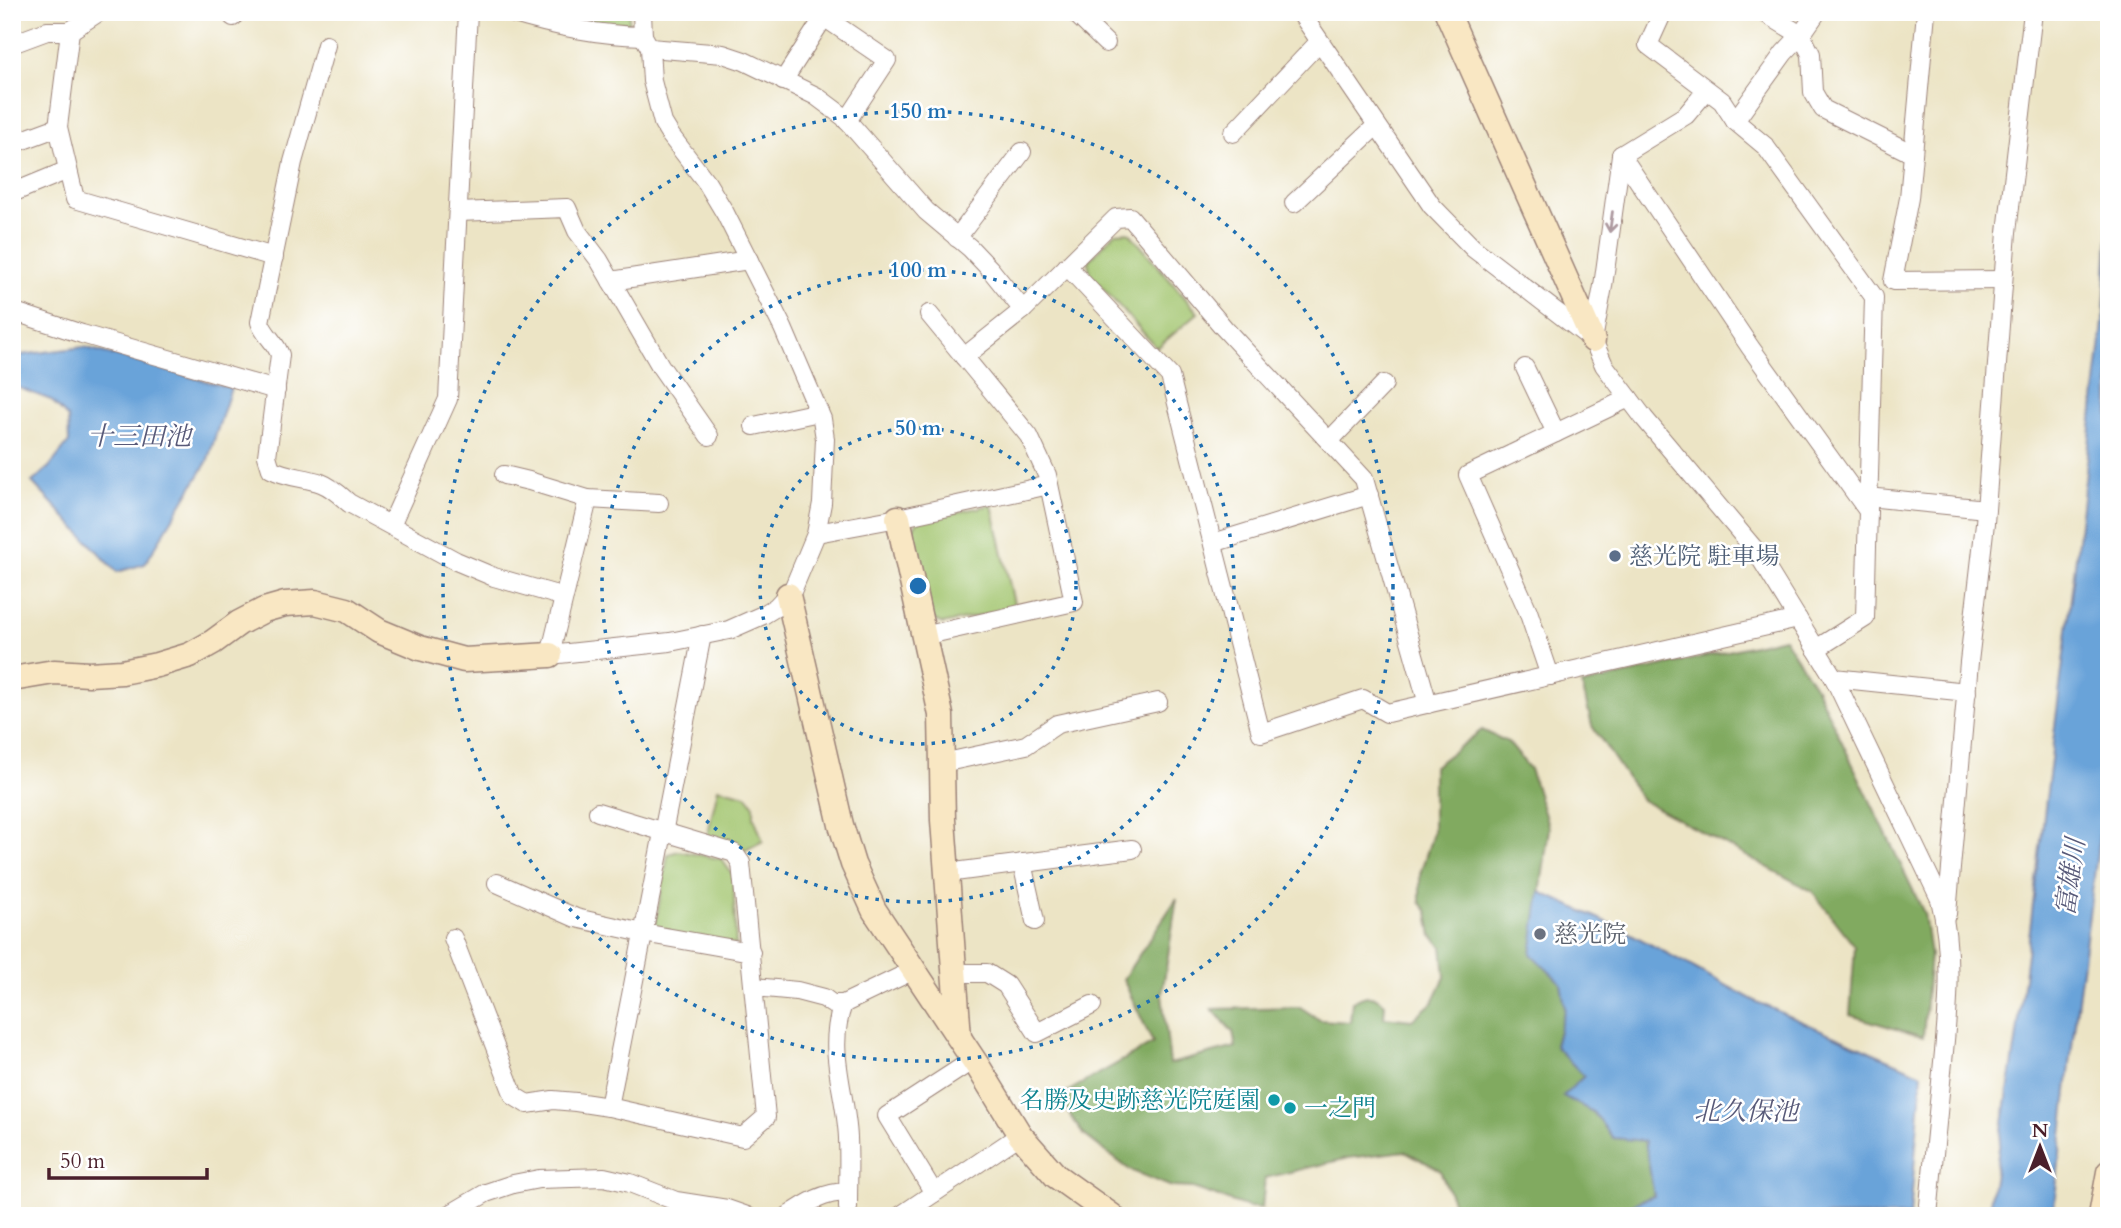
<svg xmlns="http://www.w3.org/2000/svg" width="2121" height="1228" font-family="Cardo,'Noto Serif JP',serif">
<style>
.green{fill:#a2c56e;stroke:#76724c;stroke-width:2}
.forest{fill:#81aa61;stroke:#666446;stroke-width:2}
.water{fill:#69a3d9;stroke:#5a6182;stroke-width:2}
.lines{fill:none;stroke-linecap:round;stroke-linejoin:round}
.street-casing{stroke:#9b8278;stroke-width:20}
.secondary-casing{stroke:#9b8278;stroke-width:27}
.street{stroke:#fff;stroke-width:18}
.secondary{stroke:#f9e7c3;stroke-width:24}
.oneway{stroke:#ae9aa0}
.ring{fill:none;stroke:#1f6fb2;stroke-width:3.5;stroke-dasharray:3.5 7}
.service-dot{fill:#5c6f8a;stroke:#fff;stroke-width:2.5}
.worship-dot{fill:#6b7280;stroke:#fff;stroke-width:2.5}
.culture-dot{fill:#0f9aa8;stroke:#fff;stroke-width:2.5}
.labels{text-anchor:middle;stroke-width:5;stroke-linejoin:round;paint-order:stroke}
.service-label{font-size:24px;fill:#4e5e75;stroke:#fff;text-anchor:start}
.worship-label{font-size:24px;fill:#5b616d;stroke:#fff;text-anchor:start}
.culture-label{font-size:24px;fill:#0d838f;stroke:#fff;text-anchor:end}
.water-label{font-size:26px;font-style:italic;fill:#585a79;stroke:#fff}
.centre{fill:#1f6fb2;stroke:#fff;stroke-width:3.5}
.ring-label{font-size:21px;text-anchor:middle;font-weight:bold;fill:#1f6fb2;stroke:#fff;stroke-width:5;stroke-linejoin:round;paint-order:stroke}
</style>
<rect width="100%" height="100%" fill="#fff"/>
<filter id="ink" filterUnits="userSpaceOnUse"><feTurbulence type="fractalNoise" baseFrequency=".0143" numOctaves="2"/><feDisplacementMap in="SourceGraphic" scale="14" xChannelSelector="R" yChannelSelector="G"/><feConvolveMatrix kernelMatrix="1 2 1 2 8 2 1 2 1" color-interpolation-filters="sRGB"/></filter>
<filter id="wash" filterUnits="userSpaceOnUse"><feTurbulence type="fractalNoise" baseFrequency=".00686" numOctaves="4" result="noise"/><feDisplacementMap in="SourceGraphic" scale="28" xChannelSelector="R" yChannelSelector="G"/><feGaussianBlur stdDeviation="1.57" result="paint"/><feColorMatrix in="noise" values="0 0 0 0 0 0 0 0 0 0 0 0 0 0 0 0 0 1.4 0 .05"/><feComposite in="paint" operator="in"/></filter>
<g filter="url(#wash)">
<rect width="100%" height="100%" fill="#ece4c5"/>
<g class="green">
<path d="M541,12H629V24L618,27Z"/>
<path d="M1129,232L1198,313L1157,348L1090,274L1088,261L1115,233Z"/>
<path d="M992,505L1015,608L943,624L929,618L911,532L919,520Z"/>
<path d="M718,788L746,795L754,805V817L763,841L744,851L741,846L707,837Z"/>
<path d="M679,851L721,859L733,875L736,945L654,932L668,854Z"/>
</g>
<g class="forest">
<path d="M1784,638L1816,688L1924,913L1930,955L1923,1037L1850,1015L1855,946L1812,891L1642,800L1592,726L1582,685Z"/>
<path d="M1482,730L1508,742L1530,769L1549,828L1532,954L1561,983L1565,1008L1555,1046L1584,1076L1564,1096L1593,1112L1613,1138L1645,1140L1654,1196L1600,1216H1459L1440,1170L1405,1151L1348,1158L1265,1178L1262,1208L1248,1207L1193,1188L1172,1187L1130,1170L1083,1134L1058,1097L1153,1043L1123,979L1177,898L1162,994L1170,1064L1236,1047L1233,1032L1212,1009L1300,1007L1320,1020L1350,1022L1352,1002C1367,995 1371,992 1385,1004L1384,1017L1412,1020L1433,1002L1445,977L1442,946L1432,936L1428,912L1420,902V874L1433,833V767Z"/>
</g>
<g class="water">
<path d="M2109,217V762L2073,1038L2053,1216H1988L2016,1042L2078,541L2104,314Z"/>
<path d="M84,347L231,388L207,462L145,564L117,572L32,482L49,467L69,442L68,418L51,400L14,386L21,355Z"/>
<path d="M1540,892L1622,929L1757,1002L1922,1074L1910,1216H1600L1654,1196L1645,1141L1613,1138L1593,1112L1563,1096L1584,1076L1555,1046L1565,1008L1561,983L1531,954Z"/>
</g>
</g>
<g filter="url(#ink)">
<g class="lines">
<g class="street-casing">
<g id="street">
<path d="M508,12C552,26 597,35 643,36"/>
<path d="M1074,12L1106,43"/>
<path d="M1300,12L1432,206L1473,248L1593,340L1604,365L1644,418L1756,551L1834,678L1940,899C1955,959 1947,1021 1941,1082C1937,1126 1932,1171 1928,1216"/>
<path d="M1663,12L1648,45L1722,101L1735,121L1765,146L1874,297L1865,618L1816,649"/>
<path d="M1763,12L1801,35L1811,54L1813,92L1823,109L1913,154"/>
<path d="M1926,12L1909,198L1893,281L2003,280"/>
<path d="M233,17L235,12"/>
<path d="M70,31L58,127L75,199L274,257"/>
<path d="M12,44L47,31H70L99,12"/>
<path d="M326,45L293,162L260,322C264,335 276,342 280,355L267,456L271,469C289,478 304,477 321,483C332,487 341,496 349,503L456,561L494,577L564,597"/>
<path d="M650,48L723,54L744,61L816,96L844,117L926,211L970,248L990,269L1023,310"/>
<path d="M783,81L824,17L887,60L847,121"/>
<path d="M1735,121L1784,53L1801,35L1817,12"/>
<path d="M1233,133L1319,42"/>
<path d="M12,144L58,127"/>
<path d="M1621,155L1750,347L1868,511"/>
<path d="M1621,155L1686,115L1707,90"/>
<path d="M12,193L68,170"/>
<path d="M1294,203L1376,126"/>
<path d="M458,212L567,208L577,231L599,260L661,367L709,436"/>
<path d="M957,238L1022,152"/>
<path d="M1067,266L1170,376L1261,733L1363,699L1387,713L1798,619"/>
<path d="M611,281L749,260"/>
<path d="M12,311L82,334L276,390"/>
<path d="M1593,340L1603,286L1621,155"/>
<path d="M964,357L1023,310L1116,218L1130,217L1224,328L1364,479L1428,704"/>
<path d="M1525,368L1556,433"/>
<path d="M754,426L819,412"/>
<path d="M1329,441L1384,384"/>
<path d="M504,475L529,481L588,499L659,503"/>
<path d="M1868,497L1986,509"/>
<path d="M588,499L550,655L670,642L729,630L763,615L776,607L793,589L816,534L822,503L825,439L822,419L783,328L725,213L707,183L671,136L663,123L652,81L650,48L643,36L642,12"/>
<path d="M391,525L448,399L468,12"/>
<path d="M817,533L898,518L1049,485"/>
<path d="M1213,543L1369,495"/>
<path d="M923,636L1074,602L1047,475L1029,436L929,314"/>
<path d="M1550,676L1528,611L1468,475L1629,398"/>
<path d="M1834,678L1967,692"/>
<path d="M942,763L1026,745L1057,724L1158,702"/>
<path d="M1022,863L1035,921"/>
<path d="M947,873L1132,849"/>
<path d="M497,883L576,918L643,933L751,952"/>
<path d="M1947,914L1969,662L1985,523L2007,232L2033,12"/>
<path d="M453,938L514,1096L527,1104L553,1100L576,1102L609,1107L743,1137L766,1117L741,863L734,853L598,812"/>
<path d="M954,973H987L1006,985L1037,1033L1092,1005"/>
<path d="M754,987L797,991L824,998L832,1004H843L914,970"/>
<path d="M843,1004C826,1050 846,1092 848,1138C849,1161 848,1185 848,1208"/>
<path d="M609,1107L702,635"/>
<path d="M934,1193L887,1116L973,1060"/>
<path d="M447,1216L486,1193L513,1184L539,1179L604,1177L630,1183L676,1201L727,1209L747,1216"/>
<path d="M788,1216C807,1203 824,1192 848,1192"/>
<path d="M900,1216L1020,1135"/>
</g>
</g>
<g class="secondary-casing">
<g id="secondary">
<path d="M1447,12L1593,340"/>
<path d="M898,518L941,715L943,820L959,1037"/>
<path d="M788,595L841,825L853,864L874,910L977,1065L1020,1135L1056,1176L1112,1216"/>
<path d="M12,679L54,672L89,674L122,672L157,665L190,655L213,642L239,623L264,610L285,604L315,602L347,610L379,631L420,648L464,660L550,655"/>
<path d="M2101,1216L2109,1172"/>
</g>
</g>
<use href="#street" class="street"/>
<use href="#secondary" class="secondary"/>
</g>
<defs><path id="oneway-shaft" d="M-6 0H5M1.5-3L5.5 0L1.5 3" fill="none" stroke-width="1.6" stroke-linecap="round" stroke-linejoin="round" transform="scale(1.75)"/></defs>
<use class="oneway" href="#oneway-shaft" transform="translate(1611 222) rotate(98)"/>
</g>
<g class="ring">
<circle cx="918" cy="586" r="158"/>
<circle cx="918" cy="586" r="316"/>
<circle cx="918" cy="586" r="475"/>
</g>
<circle class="service-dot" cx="1615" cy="556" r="7"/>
<circle class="worship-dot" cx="1540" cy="934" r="7"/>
<g class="culture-dot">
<circle cx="1274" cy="1100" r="7"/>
<circle cx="1290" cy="1108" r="7"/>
</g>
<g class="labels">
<g class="service-label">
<text x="1629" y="564">慈光院 駐車場</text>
</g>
<g class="worship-label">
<text x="1554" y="942">慈光院</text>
</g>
<g class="culture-label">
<text x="1260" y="1108">名勝及史跡慈光院庭園</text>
<text x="1304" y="1116" text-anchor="start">一之門</text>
</g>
<g class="water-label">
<text x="139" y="445">十三田池</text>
<text transform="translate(2070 877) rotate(-82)" y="9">富雄川</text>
<text x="1746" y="1120">北久保池</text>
</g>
</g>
<circle cx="918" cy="586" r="10" class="centre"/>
<g class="ring-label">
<text x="918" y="118">150 m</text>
<text x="918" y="277">100 m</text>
<text x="918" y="435">50 m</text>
</g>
<rect width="2121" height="1228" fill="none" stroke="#fff" stroke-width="42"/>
<g transform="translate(2040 1147)" stroke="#ffffff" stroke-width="5" paint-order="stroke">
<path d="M0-5L12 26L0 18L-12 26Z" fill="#4a1f2b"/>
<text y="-10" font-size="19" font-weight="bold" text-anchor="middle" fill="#4a1f2b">N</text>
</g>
<path d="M49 1168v10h158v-10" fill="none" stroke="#4a1f2b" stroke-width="3.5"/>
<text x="60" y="1168" font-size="21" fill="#4a1f2b" stroke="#ffffff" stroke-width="5" paint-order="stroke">50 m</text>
</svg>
